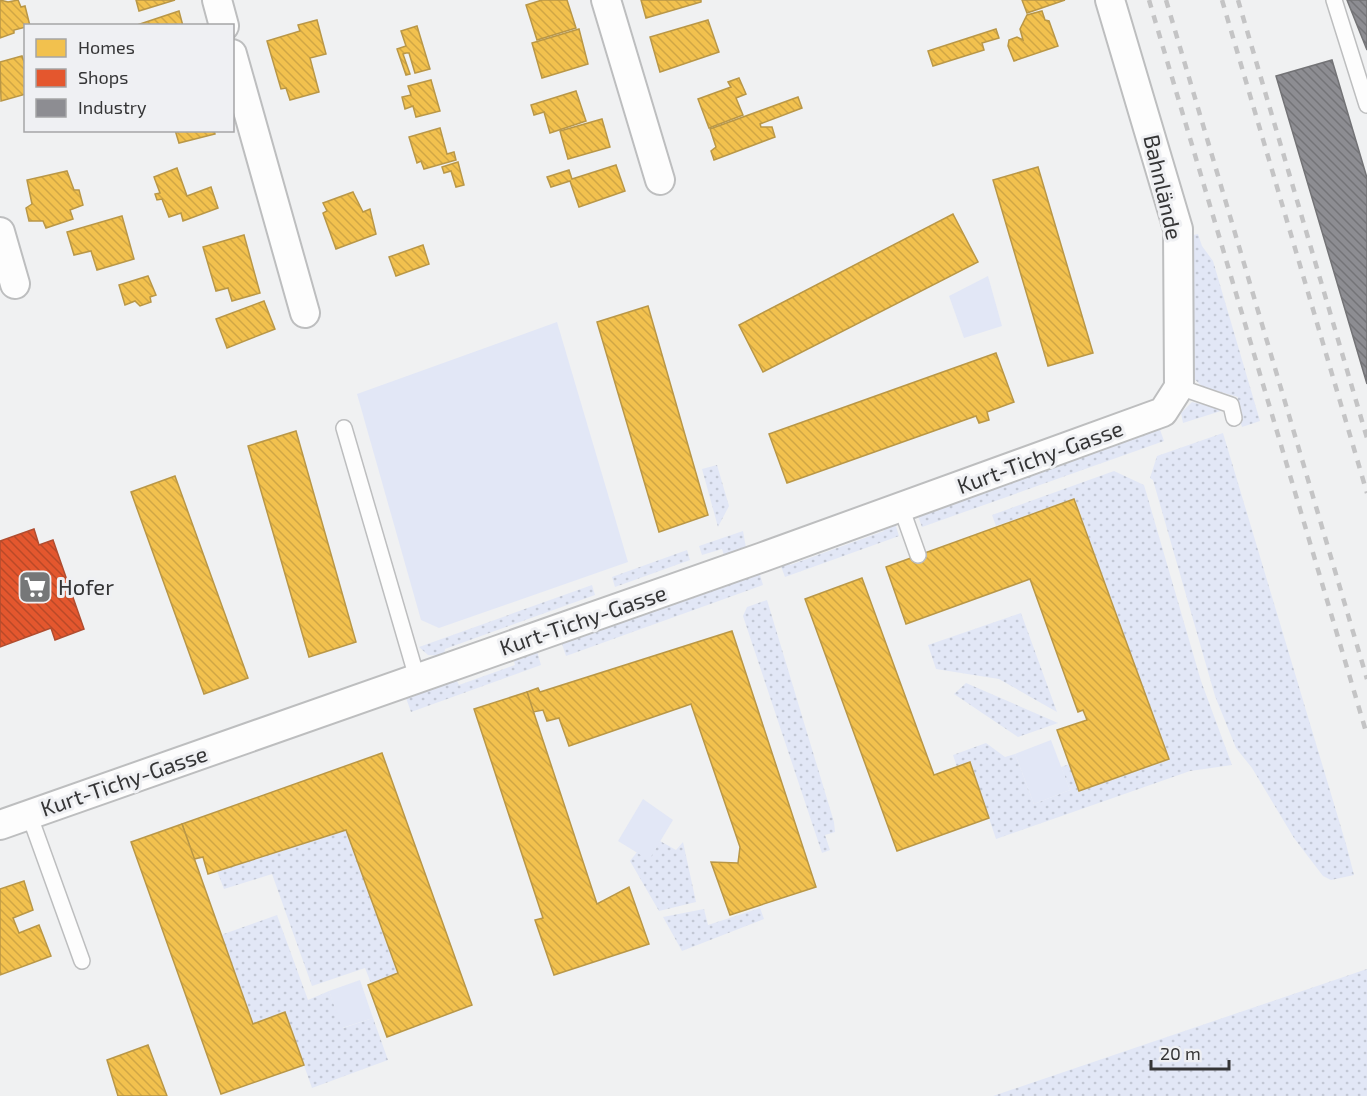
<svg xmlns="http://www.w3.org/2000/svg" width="1367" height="1096" font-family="'Exo 2',sans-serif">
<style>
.grass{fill:url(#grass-dots)}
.park{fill:#e2e7f6}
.homes{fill:url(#homes-back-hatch);stroke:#b99747;stroke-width:1.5}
.shops{fill:url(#shops-back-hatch);stroke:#b04d30;stroke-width:1.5}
.industry{fill:url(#industry-back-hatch);stroke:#737376;stroke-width:1.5}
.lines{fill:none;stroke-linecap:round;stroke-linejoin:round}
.lane-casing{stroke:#bdbebf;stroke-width:18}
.street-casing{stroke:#bdbebf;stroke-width:32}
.lane{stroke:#fdfdfd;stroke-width:15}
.street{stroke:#fdfdfd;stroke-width:28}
.rail{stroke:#c4c4c5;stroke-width:4.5;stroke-dasharray:8 8;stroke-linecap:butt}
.labels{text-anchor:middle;stroke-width:6;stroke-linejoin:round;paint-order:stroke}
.street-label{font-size:22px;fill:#353536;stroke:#eff0f3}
.poi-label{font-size:22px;fill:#353536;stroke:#eff0f3;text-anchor:start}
</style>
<defs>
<pattern id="grass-dots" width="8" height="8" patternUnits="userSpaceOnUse" patternTransform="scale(1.5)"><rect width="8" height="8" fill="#e2e7f6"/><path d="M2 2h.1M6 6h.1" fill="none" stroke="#c2c7d4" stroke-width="1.8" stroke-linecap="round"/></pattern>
<pattern id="homes-back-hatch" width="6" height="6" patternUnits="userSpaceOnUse" patternTransform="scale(1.5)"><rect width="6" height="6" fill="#f2c14e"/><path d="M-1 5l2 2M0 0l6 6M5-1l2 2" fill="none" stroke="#d0a645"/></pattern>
<pattern id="shops-back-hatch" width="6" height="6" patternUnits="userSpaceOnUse" patternTransform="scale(1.5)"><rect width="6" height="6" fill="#e4572e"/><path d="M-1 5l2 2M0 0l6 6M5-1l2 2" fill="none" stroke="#ba4928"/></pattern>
<pattern id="industry-back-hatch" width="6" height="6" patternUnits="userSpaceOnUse" patternTransform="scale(1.5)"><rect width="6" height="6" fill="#8d8d92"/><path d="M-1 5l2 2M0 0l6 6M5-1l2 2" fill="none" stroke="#747478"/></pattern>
</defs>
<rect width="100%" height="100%" fill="#f0f1f2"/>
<g class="grass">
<path d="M1198,234L1202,246L1213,261L1260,421L1242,427L1235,406L1238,397L1203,387L1192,377L1189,236Z"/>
<path d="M1192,402L1224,410L1183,423L1181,413Z"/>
<path d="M1158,424L1164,441L922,527L916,511Z"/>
<path d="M1223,433L1346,844L1354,875L1331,880L1323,876L1294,838L1252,768L1236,748L1215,696L1153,480L1150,478L1157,456Z"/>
<path d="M717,465L729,506L718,527L702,469Z"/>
<path d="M1114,471L1144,485L1201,681L1232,765L1190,771L996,839L970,762L957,767L953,755L986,743L1005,757L1015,754L1034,804L1070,790L1061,767L1070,764L1080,791L1169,759L1075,499L996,526L992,515Z"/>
<path d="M895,523L899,536L785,577L779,561L788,560L790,565L884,531L882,525Z"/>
<path d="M743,531L746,548L724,555L722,549L702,555L699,546Z"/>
<path d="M687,550L690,560L615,587L612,577Z"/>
<path d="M758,568L763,585L566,656L561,641Z"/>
<path d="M592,585L595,595L445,649L444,656L428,655L419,647Z"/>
<path d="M767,600L834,822L835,832L825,835L830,850L822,853L743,616L747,607Z"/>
<path d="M1021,613L1057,712L999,679L936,669L928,645Z"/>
<path d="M537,651L541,665L411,712L405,695L456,679L459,685L515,665L513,657Z"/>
<path d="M966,683L1058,723L1018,737L954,694Z"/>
<path d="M346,830L398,973L371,983L365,968L312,986L272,874L224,889L217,871Z"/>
<path d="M660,841L676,850L683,842L696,902L659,911L630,861L637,852L649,859Z"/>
<path d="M760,908L764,919L682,951L663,917L704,909L708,925Z"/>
<path d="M277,915L308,1000L329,991L343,1028L373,1018L388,1060L312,1088L285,1012L253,1024L221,935Z"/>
<path d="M1367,969V1096H993Z"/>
</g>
<g class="park">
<path d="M988,276L1002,326L964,338L949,296Z"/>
<path d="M557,322L628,562L439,628L421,620L357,394Z"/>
<path d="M1051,740L1070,790L1034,804L1015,754Z"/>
<path d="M643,799L673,820L649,860L618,841Z"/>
<path d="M360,980L373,1018L342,1028L329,991Z"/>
</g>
<g class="homes">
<path d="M0,0L8,2L18,0L21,7L25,6L30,26L14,30V33L0,38Z"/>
<path d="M136,0H175L139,11Z"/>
<path d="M542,0H567L576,28L537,40L526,5Z"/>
<path d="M641,0H701V2L646,18Z"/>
<path d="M1022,0H1065L1027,13Z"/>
<path d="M179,11L183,26H134Z"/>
<path d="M1042,11L1045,20L1049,21L1058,46L1014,61L1008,46L1009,40L1017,37L1023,40L1020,29L1027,15Z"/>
<path d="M317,20L326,54L310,58L319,92L290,100L286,88L281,89L267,41L300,31L298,25Z"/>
<path d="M708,20L719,52L660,72L650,37Z"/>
<path d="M417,26L430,69L415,73L409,53H406L403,54L410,74L406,75L397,49L406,46L401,31Z"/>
<path d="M579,29L588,64L542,78L532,43Z"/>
<path d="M996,29L999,38L982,43L984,50L933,66L928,51Z"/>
<path d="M22,56L26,68V94L1,101L0,62Z"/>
<path d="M739,78L746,94L736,98L743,115L709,128L698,99L731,87L728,82Z"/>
<path d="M431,80L440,111L416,117L413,106L405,109L402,97L411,95L408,86Z"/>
<path d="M576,91L586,121L550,133L544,112L534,115L531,105Z"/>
<path d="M798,97L802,108L760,124L761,127H772L775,137L714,160L711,151L716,147L710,129Z"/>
<path d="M602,119L610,147L568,159L560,131Z"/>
<path d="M440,128L447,154L454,152L456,160L424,169L421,161L417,163L409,137Z"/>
<path d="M175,130H214L215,134L179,143Z"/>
<path d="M458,162L464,185L456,187L451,171L444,173L442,167Z"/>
<path d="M616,165L625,191L579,207L570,181L551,187L547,177L569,170L572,179Z"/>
<path d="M1038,167L1093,353L1048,366L993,180Z"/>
<path d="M177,168L187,196L211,187L218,208L183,221L181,213L169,217L162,199L157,200L155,194L160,193L154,177Z"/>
<path d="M67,171L74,190H79L83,205L70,210L73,219L46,228L43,221H29L26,208L32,204L27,180Z"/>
<path d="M353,192L363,212L370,209L376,234L336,249L323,213L327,211L323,203Z"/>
<path d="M953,214L978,262L763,372L739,325Z"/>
<path d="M122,216L134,259L97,270L91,251L74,255L67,232Z"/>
<path d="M244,235L260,293L232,301L228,288L216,291L203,247Z"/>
<path d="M423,245L429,264L396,276L389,257Z"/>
<path d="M148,276L156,295L150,297L151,302L140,306L135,301L125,305L119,285Z"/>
<path d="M264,301L275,329L227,348L216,319Z"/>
<path d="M648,306L708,515L659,532L597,322Z"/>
<path d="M996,353L1014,402L987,412L989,420L979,423L976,416L787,483L769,434Z"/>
<path d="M296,431L356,642L309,657L248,446Z"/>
<path d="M175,476L248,678L204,694L131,492Z"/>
<path d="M1074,499L1169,759L1079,791L1057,730L1087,720L1083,710L1078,712L1030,579L906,624L886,567Z"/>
<path d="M862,578L934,775L970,762L989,818L897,851L805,599Z"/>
<path d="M732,631L816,887L730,915L711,862L738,863L740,847L691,704L569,746L559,718L547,721L543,710L533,712L527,692L538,688L540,692Z"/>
<path d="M527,692L597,904L629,887L649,944L554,975L535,920L543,918L474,709Z"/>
<path d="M382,753L472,1005L387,1037L368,985L398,973L346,830L208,874L203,857L194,859L182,824Z"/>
<path d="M182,824L253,1024L285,1012L304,1065L221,1094L131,842Z"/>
<path d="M24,881L33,910L13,918L19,933L39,925L51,956L0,975V889Z"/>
<path d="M148,1045L167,1096H118L107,1060Z"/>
</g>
<path class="shops" d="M34,529L39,545L53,540L84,629L55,640L51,628L0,647V541Z"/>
<g class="industry">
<path d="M1347,0H1367V50Z"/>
<path d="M1332,60L1367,178V384L1276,76Z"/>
</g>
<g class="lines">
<g class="lane-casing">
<g id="lane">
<path d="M1334,0L1367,105"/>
<path d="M1179,387L1231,405L1234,418"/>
<path d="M344,428L417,678"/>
<path d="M901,507L918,555"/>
<path d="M29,814L82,961"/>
</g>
</g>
<g class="street-casing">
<g id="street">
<path d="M217,0L224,26"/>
<path d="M606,0L660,180"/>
<path d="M232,54L305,313"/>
<path d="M0,232L15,284"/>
<path d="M0,825L763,557L1163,412L1179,387L1178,229L1110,0"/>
</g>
</g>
<use href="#lane" class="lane"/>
<use href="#street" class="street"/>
<g class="rail">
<path d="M1149,0L1367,735"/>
<path d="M1166,0L1367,679"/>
<path d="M1222,0L1367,493"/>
<path d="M1238,0L1367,438"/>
</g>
</g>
<defs>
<g id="supermarket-square" transform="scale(1.725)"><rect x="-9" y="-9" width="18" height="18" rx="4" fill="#767778" stroke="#eff0f3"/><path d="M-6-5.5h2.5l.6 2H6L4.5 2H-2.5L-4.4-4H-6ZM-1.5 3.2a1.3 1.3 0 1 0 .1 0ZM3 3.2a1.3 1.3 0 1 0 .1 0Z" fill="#fff"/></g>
</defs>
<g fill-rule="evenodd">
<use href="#supermarket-square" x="35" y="587"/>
</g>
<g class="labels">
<g class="street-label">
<text transform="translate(1163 187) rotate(77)" y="8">Bahnlände</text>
<text transform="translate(1040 457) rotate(-20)" y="8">Kurt-Tichy-Gasse</text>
<text transform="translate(583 620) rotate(-19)" y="8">Kurt-Tichy-Gasse</text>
<text transform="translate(124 781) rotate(-19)" y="8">Kurt-Tichy-Gasse</text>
</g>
<g class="poi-label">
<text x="58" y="595">Hofer</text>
</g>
</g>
<rect x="24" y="24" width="210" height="108" fill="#eff0f3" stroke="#a5a5a7" stroke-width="1.5"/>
<rect x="36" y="39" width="30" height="18" fill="#f2c14e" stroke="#a5a5a7" stroke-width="1.5"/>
<text x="78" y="54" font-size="18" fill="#353536">Homes</text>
<rect x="36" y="69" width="30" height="18" fill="#e4572e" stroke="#a5a5a7" stroke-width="1.5"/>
<text x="78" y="84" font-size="18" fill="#353536">Shops</text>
<rect x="36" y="99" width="30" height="18" fill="#8d8d92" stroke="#a5a5a7" stroke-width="1.5"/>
<text x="78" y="114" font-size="18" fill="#353536">Industry</text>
<path d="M1151 1060v9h78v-9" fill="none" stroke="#353536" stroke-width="3"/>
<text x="1160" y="1060" font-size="18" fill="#353536" stroke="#eff0f3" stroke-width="4.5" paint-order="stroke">20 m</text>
</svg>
